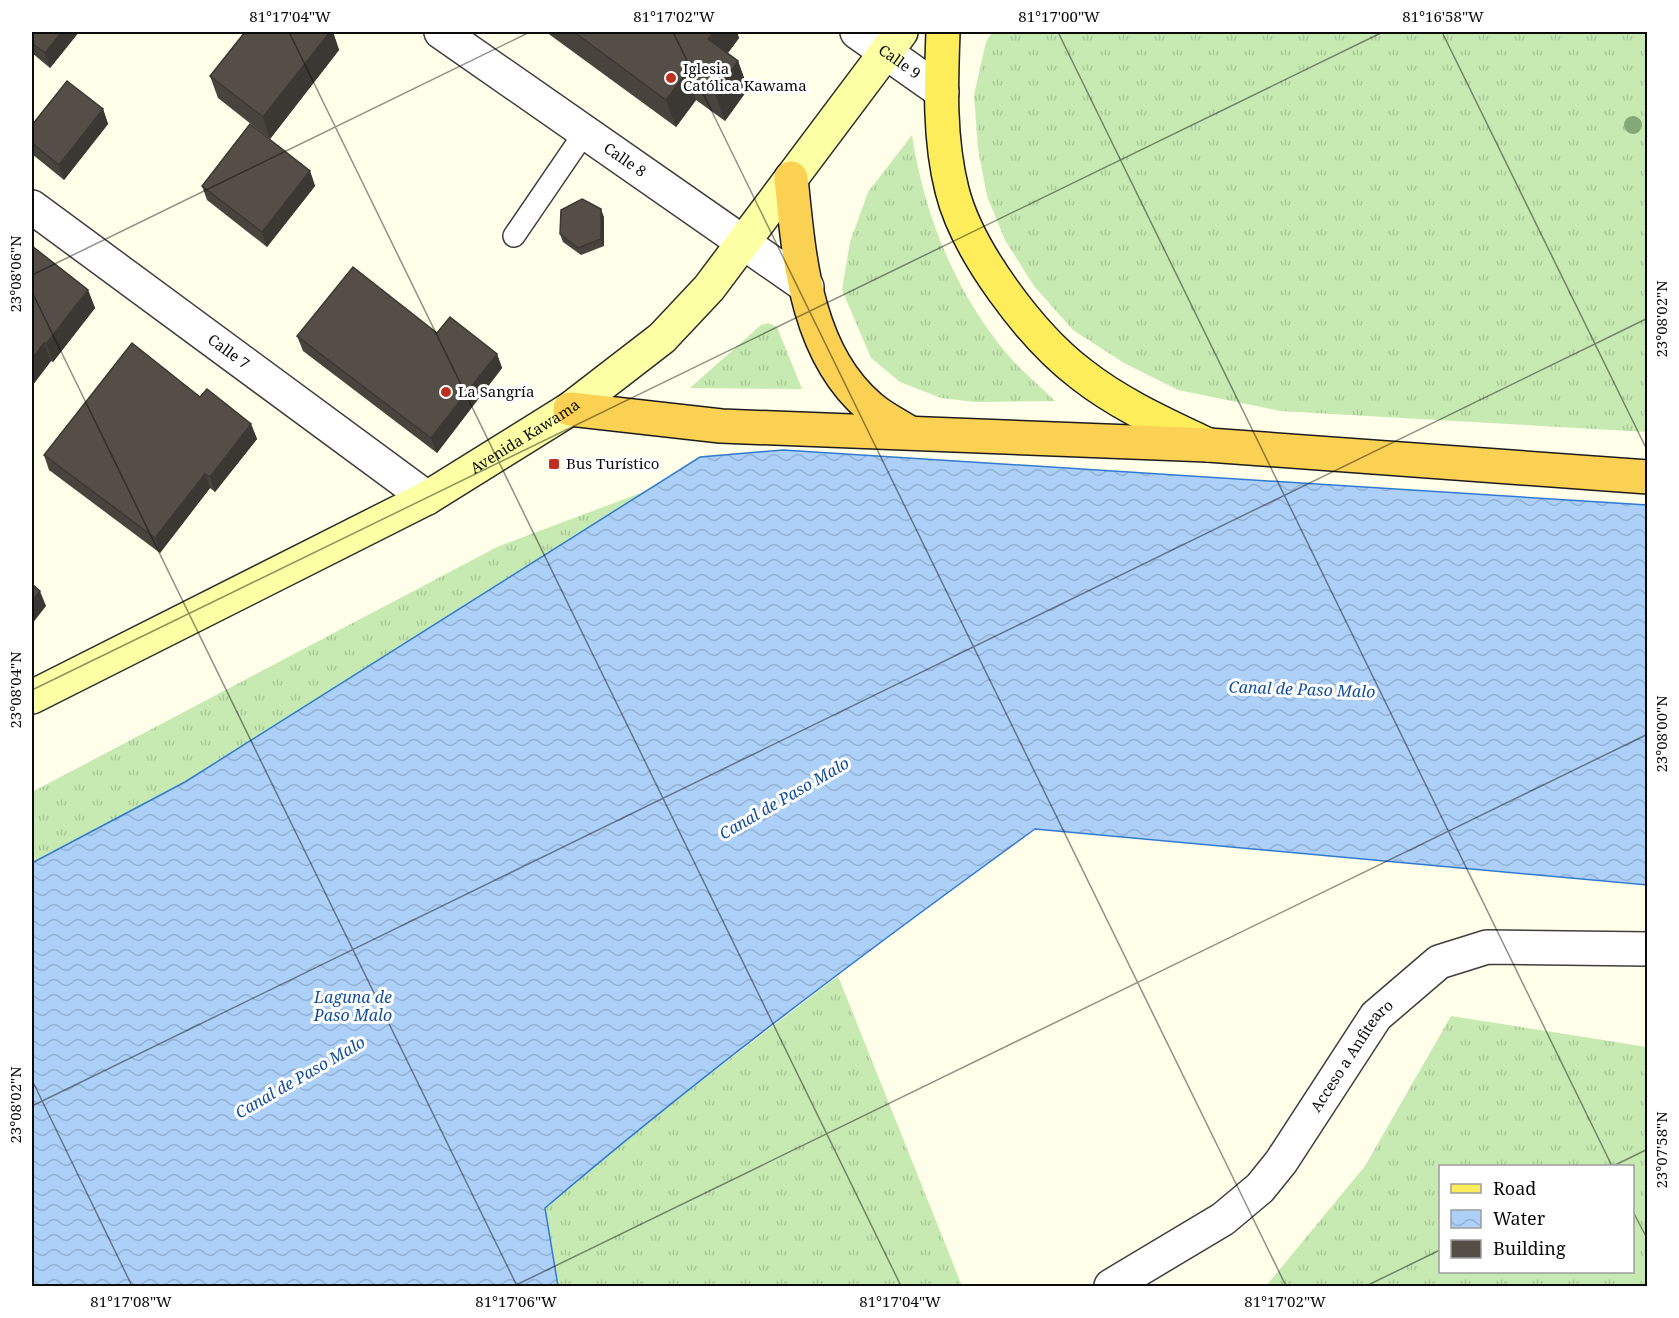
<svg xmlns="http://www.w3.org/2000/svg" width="1679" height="1318" font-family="'Noto Serif',serif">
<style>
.grass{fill:url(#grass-tufts);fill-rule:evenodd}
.water{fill:url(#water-waves);stroke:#317ad1;stroke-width:1.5}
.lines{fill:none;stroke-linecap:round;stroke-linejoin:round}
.service-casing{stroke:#3e3e3e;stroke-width:24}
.minor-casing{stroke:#3e3e3e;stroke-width:36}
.secondary-casing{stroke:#2d2d2d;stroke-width:36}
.primary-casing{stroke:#1c1c1c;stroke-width:36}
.trunk-casing{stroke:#1c1c1c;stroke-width:36}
.service{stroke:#fff;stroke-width:21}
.minor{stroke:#fff;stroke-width:33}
.secondary{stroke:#fcffa4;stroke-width:33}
.primary{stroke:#fded5b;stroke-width:33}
.trunk{stroke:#fbd154;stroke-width:33}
.tree{fill:#84a977}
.wall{fill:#48433d}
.shaded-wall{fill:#3b3732}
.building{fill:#544e47;stroke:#3b3732;stroke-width:1.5}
.ticks{fill:none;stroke:#0b0b0b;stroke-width:1.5;stroke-opacity:0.45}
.poi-dot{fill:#be2f1f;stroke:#fff;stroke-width:2}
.labels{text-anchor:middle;stroke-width:6;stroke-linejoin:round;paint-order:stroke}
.street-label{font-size:15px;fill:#0b0b0b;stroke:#fff}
.poi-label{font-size:15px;fill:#0b0b0b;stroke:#fff;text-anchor:start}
.water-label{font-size:16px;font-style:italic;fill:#114d9f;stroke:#fff}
.neatline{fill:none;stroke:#0b0b0b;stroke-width:2}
.ticks-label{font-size:15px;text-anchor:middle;fill:#0b0b0b}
</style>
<defs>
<pattern id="grass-tufts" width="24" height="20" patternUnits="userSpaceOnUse" patternTransform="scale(1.5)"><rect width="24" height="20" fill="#c7eab2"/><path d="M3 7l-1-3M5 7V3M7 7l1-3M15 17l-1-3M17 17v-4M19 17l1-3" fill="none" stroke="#aac798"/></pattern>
<pattern id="water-waves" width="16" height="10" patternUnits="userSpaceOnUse" patternTransform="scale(1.5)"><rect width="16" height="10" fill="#acd0f8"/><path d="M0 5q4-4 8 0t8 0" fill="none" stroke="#93b1d3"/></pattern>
</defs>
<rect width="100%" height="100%" fill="#fffee9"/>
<g class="grass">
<path d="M992,32H1647V432L1280,411L1178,390L1124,363L1073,330L1034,286L1005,240L987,196L978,149L974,95L986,42Z"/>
<path d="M912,135C924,213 953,287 1003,349C1018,368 1038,384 1055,401L975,402L941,398L900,382L871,358L842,290L850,242L868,192Z"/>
<path d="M768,323L777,327L802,389L690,388L761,325Z"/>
<path d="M651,489L185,782L32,863V792L497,547Z"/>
<path d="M838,976L962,1286H558L545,1208L628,1137Z"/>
<path d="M1451,1016L1647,1047V1286H1266L1365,1166ZM1632,1166V1272H1440V1166Z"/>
</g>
<path class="water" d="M783,450L1647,505V885L1035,829C868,950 702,1074 545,1208L558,1286H32V863L185,782L700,457Z"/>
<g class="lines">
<g class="service-casing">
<path id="service" d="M514,236L585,132"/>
</g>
<g class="minor-casing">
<g id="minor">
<path id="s1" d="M441,32L807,287"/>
<path id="s2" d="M857,32L942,92"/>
<path id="s3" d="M32,207L427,498"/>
<path id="s4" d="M1111,1286L1223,1219L1260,1188L1281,1162L1376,1016L1439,962L1487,947L1648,949"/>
</g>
</g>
<g class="secondary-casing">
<g id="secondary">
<path id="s5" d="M32,697L427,498L570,409L662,338L709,288L901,32"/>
</g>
</g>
<g class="primary-casing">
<path id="primary" d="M943,32C941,84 939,139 952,190C967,251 1031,336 1081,374C1119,404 1164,424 1208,445"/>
</g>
<g class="trunk-casing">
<g id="trunk">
<path d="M791,178C799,256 805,352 870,407C881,417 896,424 908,432"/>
<path d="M570,409L721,426L1208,445L1648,477"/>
</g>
</g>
<use href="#service" class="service"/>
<use href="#minor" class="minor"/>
<use href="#secondary" class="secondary"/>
<use href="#primary" class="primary"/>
<use href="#trunk" class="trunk"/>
</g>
<circle class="tree" cx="1633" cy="125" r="9"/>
<g class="wall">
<path d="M32,32H79L50,68L32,53Z"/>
<path d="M245,32H333L339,50L270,139L218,98L210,76Z"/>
<path d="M546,32H737L739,38L728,53L738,61L748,89L725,121L696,100L676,127Z"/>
<path d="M103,109L108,124L64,180L32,154V125Z"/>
<path d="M310,171L315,186L267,247L207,200L202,186Z"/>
<path d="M604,217V246L581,255L563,242L560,234Z"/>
<path d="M32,246L88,290L95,308L53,362L51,361L32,386Z"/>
<path d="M437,333L497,354L502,368L437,453L303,351L297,336Z"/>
<path d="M200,397L251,424L257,439L215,492L210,488L160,553L49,470L44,455Z"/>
</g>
<g class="shaded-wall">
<path d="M62,32H79L50,68L45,53Z"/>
<path d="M330,32H333L339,50L270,139L263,117Z"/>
<path d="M714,32H737L739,38L718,66L708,39Z"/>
<path d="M738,61L748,89L725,121L715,93Z"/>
<path d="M686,73L696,100L676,127L666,100Z"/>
<path d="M103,109L108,124L64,180L59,165Z"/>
<path d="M310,171L315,186L267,247L262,232Z"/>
<path d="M601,209L604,217V246L601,239Z"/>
<path d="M88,290L95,308L53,362L46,344Z"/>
<path d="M44,343L51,361L32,386V359Z"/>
<path d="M497,354L502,368L437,453L431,438Z"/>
<path d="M251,424L257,439L215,492L210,477Z"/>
<path d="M205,474L210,488L160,553L155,538Z"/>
<path d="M40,591L46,606L32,624V602Z"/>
</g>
<g class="building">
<path d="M32,32H62L45,53L32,43Z"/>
<path d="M245,32H330L263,117L210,76Z"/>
<path d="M574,32H714L708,39L738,61L715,93L686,73L666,100Z"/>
<path d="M67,81L103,109L59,165L32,143V125Z"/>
<path d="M250,124L310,171L262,232L202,186Z"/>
<path d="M582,199L601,209V239L578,248L560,234L561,210Z"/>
<path d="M32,246L88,290L46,344L44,343L32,359Z"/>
<path d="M353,267L437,333L450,317L497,354L431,438L297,336Z"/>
<path d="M132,343L200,397L207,389L251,424L210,477L205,474L155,538L44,455Z"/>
<path d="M32,584L40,591L32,602Z"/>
</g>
<path class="ticks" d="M289,32L901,1286M673,32L1286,1286M1058,32L1612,1166M1442,32L1648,452M32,275L530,32M32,292L517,1286M32,690L1383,32M32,1080L132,1286M32,1106L1648,318M1613,1166L1648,1149M1632,1210L1648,1240M514,1286L1648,734M1366,1286L1440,1250"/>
<g class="poi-dot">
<circle cx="671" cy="78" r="6"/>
<circle cx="446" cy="392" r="6"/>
<rect x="548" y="458" width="12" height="12" rx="3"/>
</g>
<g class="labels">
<g class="street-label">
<text dy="5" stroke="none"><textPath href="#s2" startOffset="52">Calle 9</textPath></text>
<text dy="5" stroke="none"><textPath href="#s1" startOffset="224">Calle 8</textPath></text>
<text dy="5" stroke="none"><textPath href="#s3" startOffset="244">Calle 7</textPath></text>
<text dy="5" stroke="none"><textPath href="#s5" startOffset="558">Avenida Kawama</textPath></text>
<text dy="5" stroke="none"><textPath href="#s4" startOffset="340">Acceso a Anfitearo</textPath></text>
</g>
<g class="poi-label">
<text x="683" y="74">Iglesia<tspan x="683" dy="17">Católica Kawama</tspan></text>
<text x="458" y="397">La Sangría</text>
<text x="566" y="469">Bus Turístico</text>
</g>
<g class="water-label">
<text transform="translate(1302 689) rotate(2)" y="6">Canal de Paso Malo</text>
<text transform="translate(784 798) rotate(-30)" y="6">Canal de Paso Malo</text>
<text x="353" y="1003">Laguna de<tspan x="353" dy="18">Paso Malo</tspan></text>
<text transform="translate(300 1077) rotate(-30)" y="6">Canal de Paso Malo</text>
</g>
</g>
<rect width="1679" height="1318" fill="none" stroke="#ffffff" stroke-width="66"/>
<rect x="1439" y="1165" width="195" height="108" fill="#ffffff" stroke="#9d9d9d" stroke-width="1.5"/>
<rect x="1451" y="1184" width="30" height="9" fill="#fded5b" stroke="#9d9d9d" stroke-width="1.5"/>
<text x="1493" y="1195" font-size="18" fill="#0b0b0b">Road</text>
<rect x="1451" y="1210" width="30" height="18" fill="url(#water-waves)" stroke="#9d9d9d" stroke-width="1.5"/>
<text x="1493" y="1225" font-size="18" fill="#0b0b0b">Water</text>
<rect x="1451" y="1240" width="30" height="18" fill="#544e47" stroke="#9d9d9d" stroke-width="1.5"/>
<text x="1493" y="1255" font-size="18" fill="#0b0b0b">Building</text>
<rect x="33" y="33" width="1613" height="1252" class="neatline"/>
<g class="ticks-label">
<text x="290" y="22">81°17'04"W</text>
<text x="674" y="22">81°17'02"W</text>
<text x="1059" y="22">81°17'00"W</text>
<text x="1443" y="22">81°16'58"W</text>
<text transform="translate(16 274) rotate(-90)" y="5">23°08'06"N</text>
<text transform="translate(1662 319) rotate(-90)" y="5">23°08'02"N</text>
<text transform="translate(16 690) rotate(-90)" y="5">23°08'04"N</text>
<text transform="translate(1662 734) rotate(-90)" y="5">23°08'00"N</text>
<text transform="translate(16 1105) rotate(-90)" y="5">23°08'02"N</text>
<text transform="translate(1662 1150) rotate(-90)" y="5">23°07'58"N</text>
<text x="131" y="1307">81°17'08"W</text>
<text x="516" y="1307">81°17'06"W</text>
<text x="900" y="1307">81°17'04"W</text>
<text x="1285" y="1307">81°17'02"W</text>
</g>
</svg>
